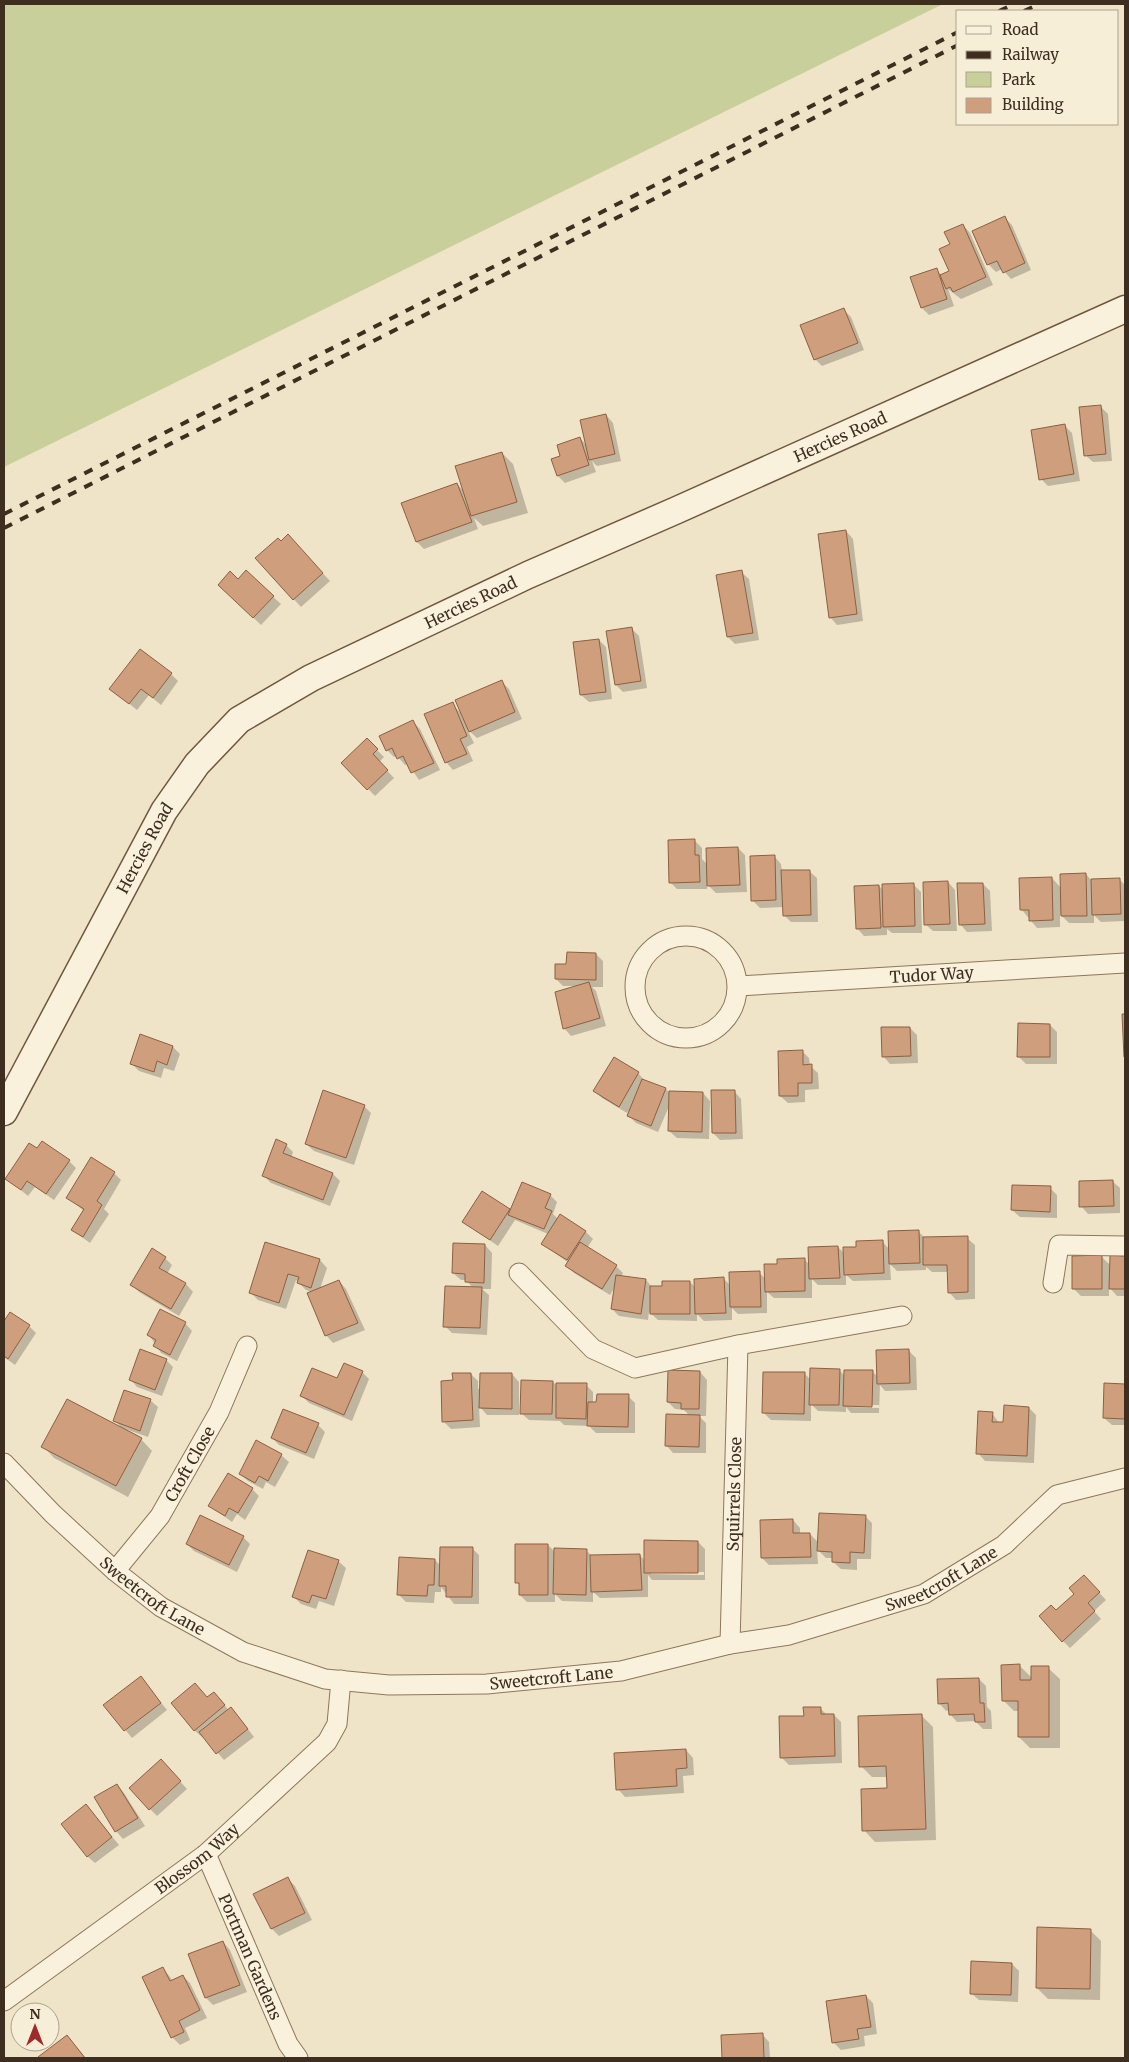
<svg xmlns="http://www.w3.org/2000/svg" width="1129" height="2062" font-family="Merriweather,serif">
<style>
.green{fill:#c9cf9b}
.shadow{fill:#0003;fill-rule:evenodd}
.building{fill:#cf9f7d;stroke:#8d5f41}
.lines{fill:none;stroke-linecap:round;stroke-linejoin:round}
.street-casing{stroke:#8d765c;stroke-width:21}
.secondary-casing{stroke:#6f573f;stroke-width:29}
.street{stroke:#faf1dc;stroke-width:19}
.secondary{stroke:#faf1dc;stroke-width:26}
.rail{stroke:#3d2e20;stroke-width:4;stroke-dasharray:9 9;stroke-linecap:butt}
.labels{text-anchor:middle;stroke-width:4;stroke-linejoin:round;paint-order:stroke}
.street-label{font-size:16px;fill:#3d2e20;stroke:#f7eed8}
</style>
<rect width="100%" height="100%" fill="#f0e4c8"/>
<path class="green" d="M4,4H943L4,467Z"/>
<g class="shadow">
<path d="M1005,218L1012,225L1031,270L1011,279L1002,269L996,272L988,264L974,231Z"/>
<path d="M963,225L970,233L993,285L961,299L948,289L954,306L929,315L922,308L912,278L936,270L942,275L950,272L951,245Z"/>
<path d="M844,310L851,317L864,350L822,366L815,359Z"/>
<path d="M1100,406L1108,414L1112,461L1093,462L1085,455Z"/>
<path d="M606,415L613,423L621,461L597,466L592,461L596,472L565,483L558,476L580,438L587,446Z"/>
<path d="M1065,426L1072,433L1080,481L1048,486L1041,479Z"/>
<path d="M502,453L513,464L528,513L483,526L474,518L478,529L424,549L417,542L403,504L457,484L464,491Z"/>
<path d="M846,531L853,539L863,621L837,625L830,617Z"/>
<path d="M281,543H295L330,581L301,607L257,559Z"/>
<path d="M246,572L281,604L261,625L227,592Z"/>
<path d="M741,572L749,579L759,640L735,644L728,637Z"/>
<path d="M632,629L639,636L647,688L623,692L616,685Z"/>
<path d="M599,640L606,647L612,699L589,702L581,695Z"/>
<path d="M171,674L178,681L161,705L149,695L137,710L111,689Z"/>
<path d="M501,681L509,689L522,719L477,738L467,729L474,743L467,747L473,761L453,770L446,762L452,704L462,714Z"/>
<path d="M412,721L420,729L440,770L419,780L408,764L405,765L397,756L394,757L387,750Z"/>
<path d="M367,740L384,757L379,762L394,778L375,796L343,763Z"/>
<path d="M694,840L702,848V859L708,865L738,848L745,855L747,892L716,893L707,884V889H677L670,882Z"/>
<path d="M774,856L781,864L782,872L809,871L817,878L818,922H791L784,915V907L760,908L752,900Z"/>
<path d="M1086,874L1091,880L1119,879L1125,885V921L1101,922L1094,915V923H1069L1060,914V927L1037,928L1022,910L1052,878L1061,888Z"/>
<path d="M948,882L955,890L957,931H933L925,924Z"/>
<path d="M983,884L990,891L992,931L967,932L960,924Z"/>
<path d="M914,885L921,892L922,933H892L887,929V935L864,936L857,928L879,886L884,891Z"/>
<path d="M596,954L603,961V987H592L596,991L606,1026L571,1036L564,1028L576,986H563L556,979L568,965Z"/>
<path d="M1050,1025L1057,1032V1064H1026L1018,1056Z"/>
<path d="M910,1028L917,1035L918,1063L890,1064L883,1056Z"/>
<path d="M173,1047L180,1054L174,1071L164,1068L161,1078L139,1071L132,1064Z"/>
<path d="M802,1051L809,1058L810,1066L818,1073L819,1089L805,1090V1102L788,1103L780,1096Z"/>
<path d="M614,1059L638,1073L645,1081L666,1089L671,1094L703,1093L710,1101L709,1139L677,1138L669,1131L670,1104L658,1132L636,1123L628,1115L631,1108L627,1113L602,1098L595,1091Z"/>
<path d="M734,1091L741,1099L743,1139L720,1140L713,1133Z"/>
<path d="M364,1106L371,1113L354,1165L314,1151L306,1144Z"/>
<path d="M286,1145L293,1152L291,1158L333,1174L340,1181L330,1206L271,1183L264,1176Z"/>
<path d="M38,1150L69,1161L76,1168L54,1200L35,1187L28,1196L6,1178Z"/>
<path d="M114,1173L121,1180L104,1209L109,1214L90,1243L72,1230L84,1211L68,1198Z"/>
<path d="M1112,1181L1120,1188V1213L1088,1214L1081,1206Z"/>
<path d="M1050,1188L1057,1195V1218L1020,1217L1012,1210Z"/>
<path d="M550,1195L557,1202L553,1214L558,1219L586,1232L593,1239L587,1248L616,1266L623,1273L621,1277L646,1280L653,1288L690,1282L696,1288L724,1279L730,1285L759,1273L766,1279L778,1265L804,1259L810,1265L838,1247L845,1254L857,1248L883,1242L889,1249L918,1231L925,1238H967L975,1245V1299L956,1300L949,1292L948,1272H932L926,1267V1270L897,1271L890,1264L891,1280L853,1281L846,1275V1285H818L812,1279V1298H774L767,1292V1313L738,1314L732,1308V1320L704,1321L697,1314V1321L658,1320L649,1312L648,1320L619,1316L612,1309L616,1285L610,1295L574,1273L567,1266L569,1263L542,1244L548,1234L515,1220L498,1246L464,1222L509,1210L511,1212Z"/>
<path d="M266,1243L320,1260L327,1268L320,1289L339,1281L346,1289L365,1330L333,1343L326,1335L312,1292L306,1290L296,1280L286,1309L258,1300L250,1292Z"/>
<path d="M485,1245L492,1253L491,1289H482L489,1295L487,1335L452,1333L445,1326L473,1288L466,1280H461L453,1273Z"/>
<path d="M1102,1257L1111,1266V1257H1125V1296H1117L1109,1287V1296H1081L1074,1289Z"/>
<path d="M165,1258L172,1265L167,1274L186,1284L193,1292L179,1316L139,1292L132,1285Z"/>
<path d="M4,1322L29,1326L36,1333L15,1365L4,1357Z"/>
<path d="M185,1323L192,1331L177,1361L161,1353L149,1335Z"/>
<path d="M909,1351L916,1358L917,1390L885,1391L880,1385L879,1413H851L846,1407V1412L818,1411L811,1404V1421L771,1420L764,1413L804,1373L811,1380L839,1370L845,1376L873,1372L878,1377ZM850,1405H879V1408L850,1407Z"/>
<path d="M166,1360L173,1367L162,1396L137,1387L130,1379Z"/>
<path d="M362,1372L369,1379L352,1421L309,1403L302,1396L338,1380Z"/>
<path d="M700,1372L707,1380L706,1416H699L706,1423V1453H673L666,1445L690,1416L684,1410L675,1409L668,1402Z"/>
<path d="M471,1374L478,1381V1389L512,1374L519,1382V1415H487L479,1406L480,1427L451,1429L443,1421L454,1381Z"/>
<path d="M553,1382L558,1387L586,1385L593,1392V1403L628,1396L635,1403V1433H596L589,1426L564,1425L560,1421L529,1420L521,1413Z"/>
<path d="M1105,1385H1125V1425H1112L1104,1418Z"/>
<path d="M150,1400L158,1407L148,1437L125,1429L141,1439L152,1451L128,1497L54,1458L43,1446L123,1429L115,1421Z"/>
<path d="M1029,1408L1036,1415L1034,1463L985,1461L978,1453L992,1413L999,1423L1004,1424Z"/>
<path d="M318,1425L325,1432L314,1459L279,1445L272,1438Z"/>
<path d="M257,1442L281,1455L289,1462L275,1487L266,1482L263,1489L248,1481L240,1474Z"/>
<path d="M252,1489L259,1496L245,1520L237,1514L232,1522L210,1506Z"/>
<path d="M865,1516L872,1523L871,1559H857V1570L841,1569L833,1562V1558H826L817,1549L818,1564L769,1565L762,1558L793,1520L800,1528V1534H810L819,1543Z"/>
<path d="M243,1537L250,1544L237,1572L194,1551L187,1544Z"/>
<path d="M698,1542L705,1549V1580H652L648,1575V1597L600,1598L593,1592V1602L562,1601L555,1594V1602H527L520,1595V1586L517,1582L548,1545L556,1553L586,1550L593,1557L640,1555L645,1561ZM651,1572H704V1575L651,1574Z"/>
<path d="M472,1548L479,1555V1604H454L441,1587V1592H435L434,1603L406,1602L398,1594L435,1560L441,1566Z"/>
<path d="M338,1561L346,1568L334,1606L319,1601L316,1609L301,1604L294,1597Z"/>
<path d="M1091,1584L1106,1600L1094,1611L1101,1619L1070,1648L1063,1641L1056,1611Z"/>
<path d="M1020,1666L1032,1678L1048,1668L1060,1679V1748H1030L1019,1737V1711H1014L1003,1700Z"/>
<path d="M141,1678L167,1710L132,1738L105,1706Z"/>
<path d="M979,1679L986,1686L987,1707L991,1711L992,1729H983L975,1721L957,1722L950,1714V1710L946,1711L939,1703Z"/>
<path d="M207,1698L221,1700L229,1711L231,1709L238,1716L254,1737L224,1760L203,1736L202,1737L194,1730Z"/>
<path d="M820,1708L827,1715H834L841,1722L842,1763L789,1765L781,1757L805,1717Z"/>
<path d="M922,1716L933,1727L936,1840L875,1842L864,1830L888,1790V1777H872L861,1766Z"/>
<path d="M686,1750L693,1758L694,1775L683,1776L684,1793L625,1797L618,1789Z"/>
<path d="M168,1768L187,1789L157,1816L150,1809Z"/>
<path d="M117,1785L124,1793L145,1826L123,1839L116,1831Z"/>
<path d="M86,1805L119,1845L95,1863L87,1856Z"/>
<path d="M288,1879L295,1886L312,1920L279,1936L272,1929Z"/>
<path d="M1090,1930L1101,1941L1100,2000L1048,1999L1037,1988Z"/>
<path d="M223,1942L230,1950L247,1992L213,2005L206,1998L190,1955Z"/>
<path d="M1012,1964L1019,1971L1018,2002L979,2000L971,1993Z"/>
<path d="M163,1968L173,1981L183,1976L190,1983L207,2018L185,2028L190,2040L180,2045L172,2037Z"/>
<path d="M866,1996L873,2003L877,2034L864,2036L865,2046L841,2050L834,2043Z"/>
<path d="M762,2034L769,2042L770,2058H724L723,2036Z"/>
<path d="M67,2036L86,2058H41L40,2057Z"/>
</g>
<g class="building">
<path d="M1005,216L1025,263L1003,273L997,261L987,265L972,231Z"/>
<path d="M963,224L986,277L953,292L950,287L946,289L940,275L949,271L939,249L950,244L944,232Z"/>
<path d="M937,268L947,299L921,308L910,277Z"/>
<path d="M844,308L858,343L814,360L800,325Z"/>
<path d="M1101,405L1106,454L1084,456L1079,407Z"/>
<path d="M606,414L615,454L589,460L580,420Z"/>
<path d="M1065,424L1074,474L1039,480L1031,430Z"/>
<path d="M580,437L589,465L557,476L551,459L560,456L557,445Z"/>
<path d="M502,452L517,502L471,516L455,466Z"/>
<path d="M457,483L472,522L416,542L401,503Z"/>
<path d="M846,530L857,614L829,618L818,534Z"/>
<path d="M288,534L323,573L293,600L255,558L278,538L281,541Z"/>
<path d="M246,570L274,596L253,618L218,585L230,571L238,579Z"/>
<path d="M742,570L753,633L727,637L716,575Z"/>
<path d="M632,627L641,681L615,685L606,631Z"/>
<path d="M599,639L606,692L580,695L573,642Z"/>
<path d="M140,649L172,673L153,698L141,689L129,704L109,689Z"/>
<path d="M502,680L515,712L469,732L455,700Z"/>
<path d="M453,702L467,736L460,739L467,754L445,763L424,714Z"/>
<path d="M413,720L434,763L411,773L403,756L397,759L392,748L386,751L379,736Z"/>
<path d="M367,738L378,749L373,754L388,770L367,790L341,763Z"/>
<path d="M695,839V855H699L700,882L669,883L668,840Z"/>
<path d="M738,847L740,885L707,886L706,848Z"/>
<path d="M775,855L776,900L751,901L750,856Z"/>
<path d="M781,870H810L811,915L783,916Z"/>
<path d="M1086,873L1087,916H1061L1060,874Z"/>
<path d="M1052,877L1053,920L1029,921V910H1020L1019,878Z"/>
<path d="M1120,878L1121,914L1092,915L1091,879Z"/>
<path d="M948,881L950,924L924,925L923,882Z"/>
<path d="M914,883L915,926L883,927L882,884Z"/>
<path d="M957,883H983L985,924L959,925Z"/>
<path d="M879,885L881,928L856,929L854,886Z"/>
<path d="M567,952L596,953V980L555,979V964H566Z"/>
<path d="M589,982L600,1018L563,1029L555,992Z"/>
<path d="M1122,1014H1125V1057H1124Z"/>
<path d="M1018,1023L1050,1024V1057H1017Z"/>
<path d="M881,1027H910L911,1056L882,1057Z"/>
<path d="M140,1034L173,1046L167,1065L157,1061L154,1072L130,1064Z"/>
<path d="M803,1050V1065L812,1064V1083H798V1096H779L778,1051Z"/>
<path d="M614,1057L639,1072L619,1107L593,1091Z"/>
<path d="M642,1079L666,1088L651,1126L627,1116Z"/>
<path d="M323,1090L365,1105L346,1158L305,1144Z"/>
<path d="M711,1090H735L736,1133H712Z"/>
<path d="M669,1091L703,1092L702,1132L668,1131Z"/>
<path d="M276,1139L287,1144L283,1153L333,1173L323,1200L262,1176Z"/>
<path d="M42,1141L70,1160L46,1194L27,1181L21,1190L5,1179L29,1143L37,1148Z"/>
<path d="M91,1157L115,1172L97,1201L102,1205L83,1237L71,1230L84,1209L66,1198Z"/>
<path d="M1113,1180L1114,1206L1079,1207V1181Z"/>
<path d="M522,1182L551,1194L545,1208L552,1211L544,1229L508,1215Z"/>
<path d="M1012,1185L1051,1186L1050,1212L1011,1210Z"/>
<path d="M482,1191L510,1209L490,1240L462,1222Z"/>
<path d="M560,1214L586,1231L567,1260L541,1244Z"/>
<path d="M919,1230L920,1263L889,1264L888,1231Z"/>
<path d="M968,1236V1292L948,1293L947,1265H923V1237Z"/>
<path d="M883,1240L884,1273L844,1275L843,1247H856V1241Z"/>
<path d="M265,1242L320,1259L311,1288L297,1283L299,1277L288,1274L279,1303L249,1293Z"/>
<path d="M580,1242L617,1265L602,1289L565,1266Z"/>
<path d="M453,1243L485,1244L484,1283L465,1282V1274L452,1273Z"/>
<path d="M838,1246L840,1278L809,1279L808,1247Z"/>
<path d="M152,1248L166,1257L159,1268L186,1283L171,1309L130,1285Z"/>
<path d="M1102,1255V1289H1072V1256Z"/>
<path d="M1110,1255L1125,1256V1289H1109Z"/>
<path d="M805,1258V1291L765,1292L764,1264H777V1259Z"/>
<path d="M760,1271L761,1307H730L729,1272Z"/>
<path d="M616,1275L646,1279L641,1314L611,1309Z"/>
<path d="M724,1277L726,1313L695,1314L694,1279Z"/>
<path d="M339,1280L358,1323L325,1336L307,1293Z"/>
<path d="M662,1281H690V1314H650V1286H662Z"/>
<path d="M445,1286L482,1287L480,1328L443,1327Z"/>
<path d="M160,1309L186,1322L170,1355L153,1346L156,1340L147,1335Z"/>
<path d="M10,1312L30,1325L8,1359L4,1356V1321Z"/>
<path d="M140,1349L167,1359L155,1390L129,1380Z"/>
<path d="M909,1349L910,1383L877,1384L876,1350Z"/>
<path d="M344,1363L363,1371L344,1415L300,1396L312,1368L337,1378Z"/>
<path d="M810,1368L840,1369L839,1405H809Z"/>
<path d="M668,1370L700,1371L699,1409H681V1403L667,1402Z"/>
<path d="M844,1370H873L872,1407L843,1406Z"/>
<path d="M763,1372H805L804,1414L762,1413Z"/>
<path d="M452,1373H471L473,1420L442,1422L441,1381L453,1380Z"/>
<path d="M480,1373H512V1409L479,1408Z"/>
<path d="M521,1380L553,1381L552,1414H520Z"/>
<path d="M556,1383H587L586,1419L556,1418Z"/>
<path d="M1104,1383L1125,1384V1419L1103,1418Z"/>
<path d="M124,1390L151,1399L140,1431L113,1421Z"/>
<path d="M597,1394H629L628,1427L587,1426L588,1402H596Z"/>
<path d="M67,1399L142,1438L116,1486L41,1447Z"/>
<path d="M1004,1405L1029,1407L1027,1456L976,1454L978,1411L993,1412L992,1422H1003Z"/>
<path d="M283,1409L319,1423L306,1453L271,1438Z"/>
<path d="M666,1414L700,1415L699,1447L665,1446Z"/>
<path d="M256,1440L282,1454L268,1481L259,1476L255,1483L239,1474Z"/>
<path d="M228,1473L253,1488L238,1513L229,1508L225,1516L208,1506Z"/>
<path d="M819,1513L866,1515L864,1553L850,1552V1563L832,1562V1552L817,1551Z"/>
<path d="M200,1515L244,1536L229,1565L186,1544Z"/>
<path d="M793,1519V1533H810L811,1557L761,1558L760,1520Z"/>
<path d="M644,1540L698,1541V1573H644Z"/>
<path d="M515,1544H548V1595H519V1583H515Z"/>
<path d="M440,1547H473L472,1597H446V1586H439Z"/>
<path d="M554,1548L587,1549L586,1595L553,1594Z"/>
<path d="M308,1550L339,1560L326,1599L312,1595L309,1603L292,1597Z"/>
<path d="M640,1554L642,1590L591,1592L590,1555Z"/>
<path d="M399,1557L435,1559L434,1585H428L427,1596L397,1595Z"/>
<path d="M1084,1575L1100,1592L1088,1603L1095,1611L1062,1642L1039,1616L1051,1605L1056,1610L1074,1594L1069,1588Z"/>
<path d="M1020,1664V1680H1031V1666H1049V1737H1018V1701H1002L1001,1665Z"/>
<path d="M141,1676L161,1703L124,1731L103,1705Z"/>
<path d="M979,1678L980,1703H984L985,1722H975L974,1714L949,1715L948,1703L938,1704L937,1679Z"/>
<path d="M195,1683L207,1697L214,1692L225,1705L194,1731L171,1703Z"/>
<path d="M231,1707L248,1729L216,1754L199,1732Z"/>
<path d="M803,1707H821V1714H834L835,1756L780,1758L779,1716H804Z"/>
<path d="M922,1714L926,1829L862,1831L861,1789L887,1788L886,1766L859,1767L858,1716Z"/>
<path d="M686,1749L687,1768L676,1769L677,1786L616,1790L614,1753Z"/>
<path d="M161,1759L181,1781L149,1810L129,1788Z"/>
<path d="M117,1784L138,1818L115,1832L94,1797Z"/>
<path d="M86,1804L112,1837L87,1857L61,1824Z"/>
<path d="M288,1877L305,1913L271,1929L253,1894Z"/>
<path d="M1037,1927L1091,1929L1090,1989L1036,1988Z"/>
<path d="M223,1941L240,1985L205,1998L188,1954Z"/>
<path d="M971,1961L1012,1963L1011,1995L970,1994Z"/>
<path d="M163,1967L170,1981L183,1975L200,2010L179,2021L184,2032L171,2038L142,1977Z"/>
<path d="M866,1995L871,2027L857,2029L859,2039L832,2043L826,2001Z"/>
<path d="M763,2033L764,2058H722L721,2035Z"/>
<path d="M67,2035L85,2058H39L38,2057Z"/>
</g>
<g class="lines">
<g class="street-casing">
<g id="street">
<circle cx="686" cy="987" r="51"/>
<path id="s1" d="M738,986L1125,963"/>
<path d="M519,1273L593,1349L635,1368L738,1345L902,1316"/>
<path d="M1053,1283L1059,1245L1125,1246"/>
<path id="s2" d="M4,1463L53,1514L115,1571L161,1607L243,1652L325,1679L389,1685L487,1684L621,1671L730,1644L789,1635L924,1594L1004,1545L1057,1495L1125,1478"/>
<path id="s3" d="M115,1571L160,1516L219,1412L247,1346"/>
<path id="s4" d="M730,1644L738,1345"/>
<path id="s5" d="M206,1854L288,2044L298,2058"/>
<path id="s6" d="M4,2001L206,1854L327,1742L337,1724L341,1680"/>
</g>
</g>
<g class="secondary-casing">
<g id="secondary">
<path id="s7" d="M4,1112L164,811L197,764L239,720L311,678L528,575L677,510L1125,309"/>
</g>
</g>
<use href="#street" class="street"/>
<use href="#secondary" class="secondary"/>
<g class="rail">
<path d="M999,11L1014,4"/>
<path d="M1024,11L1039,4"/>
<path d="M4,514L958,32"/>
<path d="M4,528L958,45"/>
</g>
</g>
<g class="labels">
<g class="street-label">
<text dy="6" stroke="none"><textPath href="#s7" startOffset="1124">Hercies Road</textPath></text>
<text dy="6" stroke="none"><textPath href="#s7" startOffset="719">Hercies Road</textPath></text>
<text dy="6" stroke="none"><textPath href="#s7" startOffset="299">Hercies Road</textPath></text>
<text dy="6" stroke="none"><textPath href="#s1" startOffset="194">Tudor Way</textPath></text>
<text dy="6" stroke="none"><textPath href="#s3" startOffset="131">Croft Close</textPath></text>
<text dy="6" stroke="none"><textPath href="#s4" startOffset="150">Squirrels Close</textPath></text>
<text dy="6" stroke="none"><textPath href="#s2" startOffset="1025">Sweetcroft Lane</textPath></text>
<text dy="6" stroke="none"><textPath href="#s2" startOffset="200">Sweetcroft Lane</textPath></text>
<text dy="6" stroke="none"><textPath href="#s2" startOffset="620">Sweetcroft Lane</textPath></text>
<text dy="6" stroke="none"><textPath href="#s6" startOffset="240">Blossom Way</textPath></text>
<text dy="6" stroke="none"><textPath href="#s5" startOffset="112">Portman Gardens</textPath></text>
</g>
</g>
<rect width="1129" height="2062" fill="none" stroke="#3d2e20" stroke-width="10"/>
<rect x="956" y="10" width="162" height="115" fill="#f7eed8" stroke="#ada18e"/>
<rect x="966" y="26" width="25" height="8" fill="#faf1dc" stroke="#ada18e"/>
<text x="1002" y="35" font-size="15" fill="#3d2e20">Road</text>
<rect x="966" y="51" width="25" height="8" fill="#3d2e20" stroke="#ada18e"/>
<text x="1002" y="60" font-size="15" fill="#3d2e20">Railway</text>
<rect x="966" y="72" width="25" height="15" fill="#c9cf9b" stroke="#ada18e"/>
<text x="1002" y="85" font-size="15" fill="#3d2e20">Park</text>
<rect x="966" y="98" width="25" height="15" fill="#cf9f7d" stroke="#ada18e"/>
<text x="1002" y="110" font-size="15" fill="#3d2e20">Building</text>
<g transform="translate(35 2027)"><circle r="24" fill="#f7eed8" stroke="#ada18e"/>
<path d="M0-4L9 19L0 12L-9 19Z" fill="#9e2a2b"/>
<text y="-8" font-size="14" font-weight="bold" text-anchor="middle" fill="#3d2e20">N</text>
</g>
</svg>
